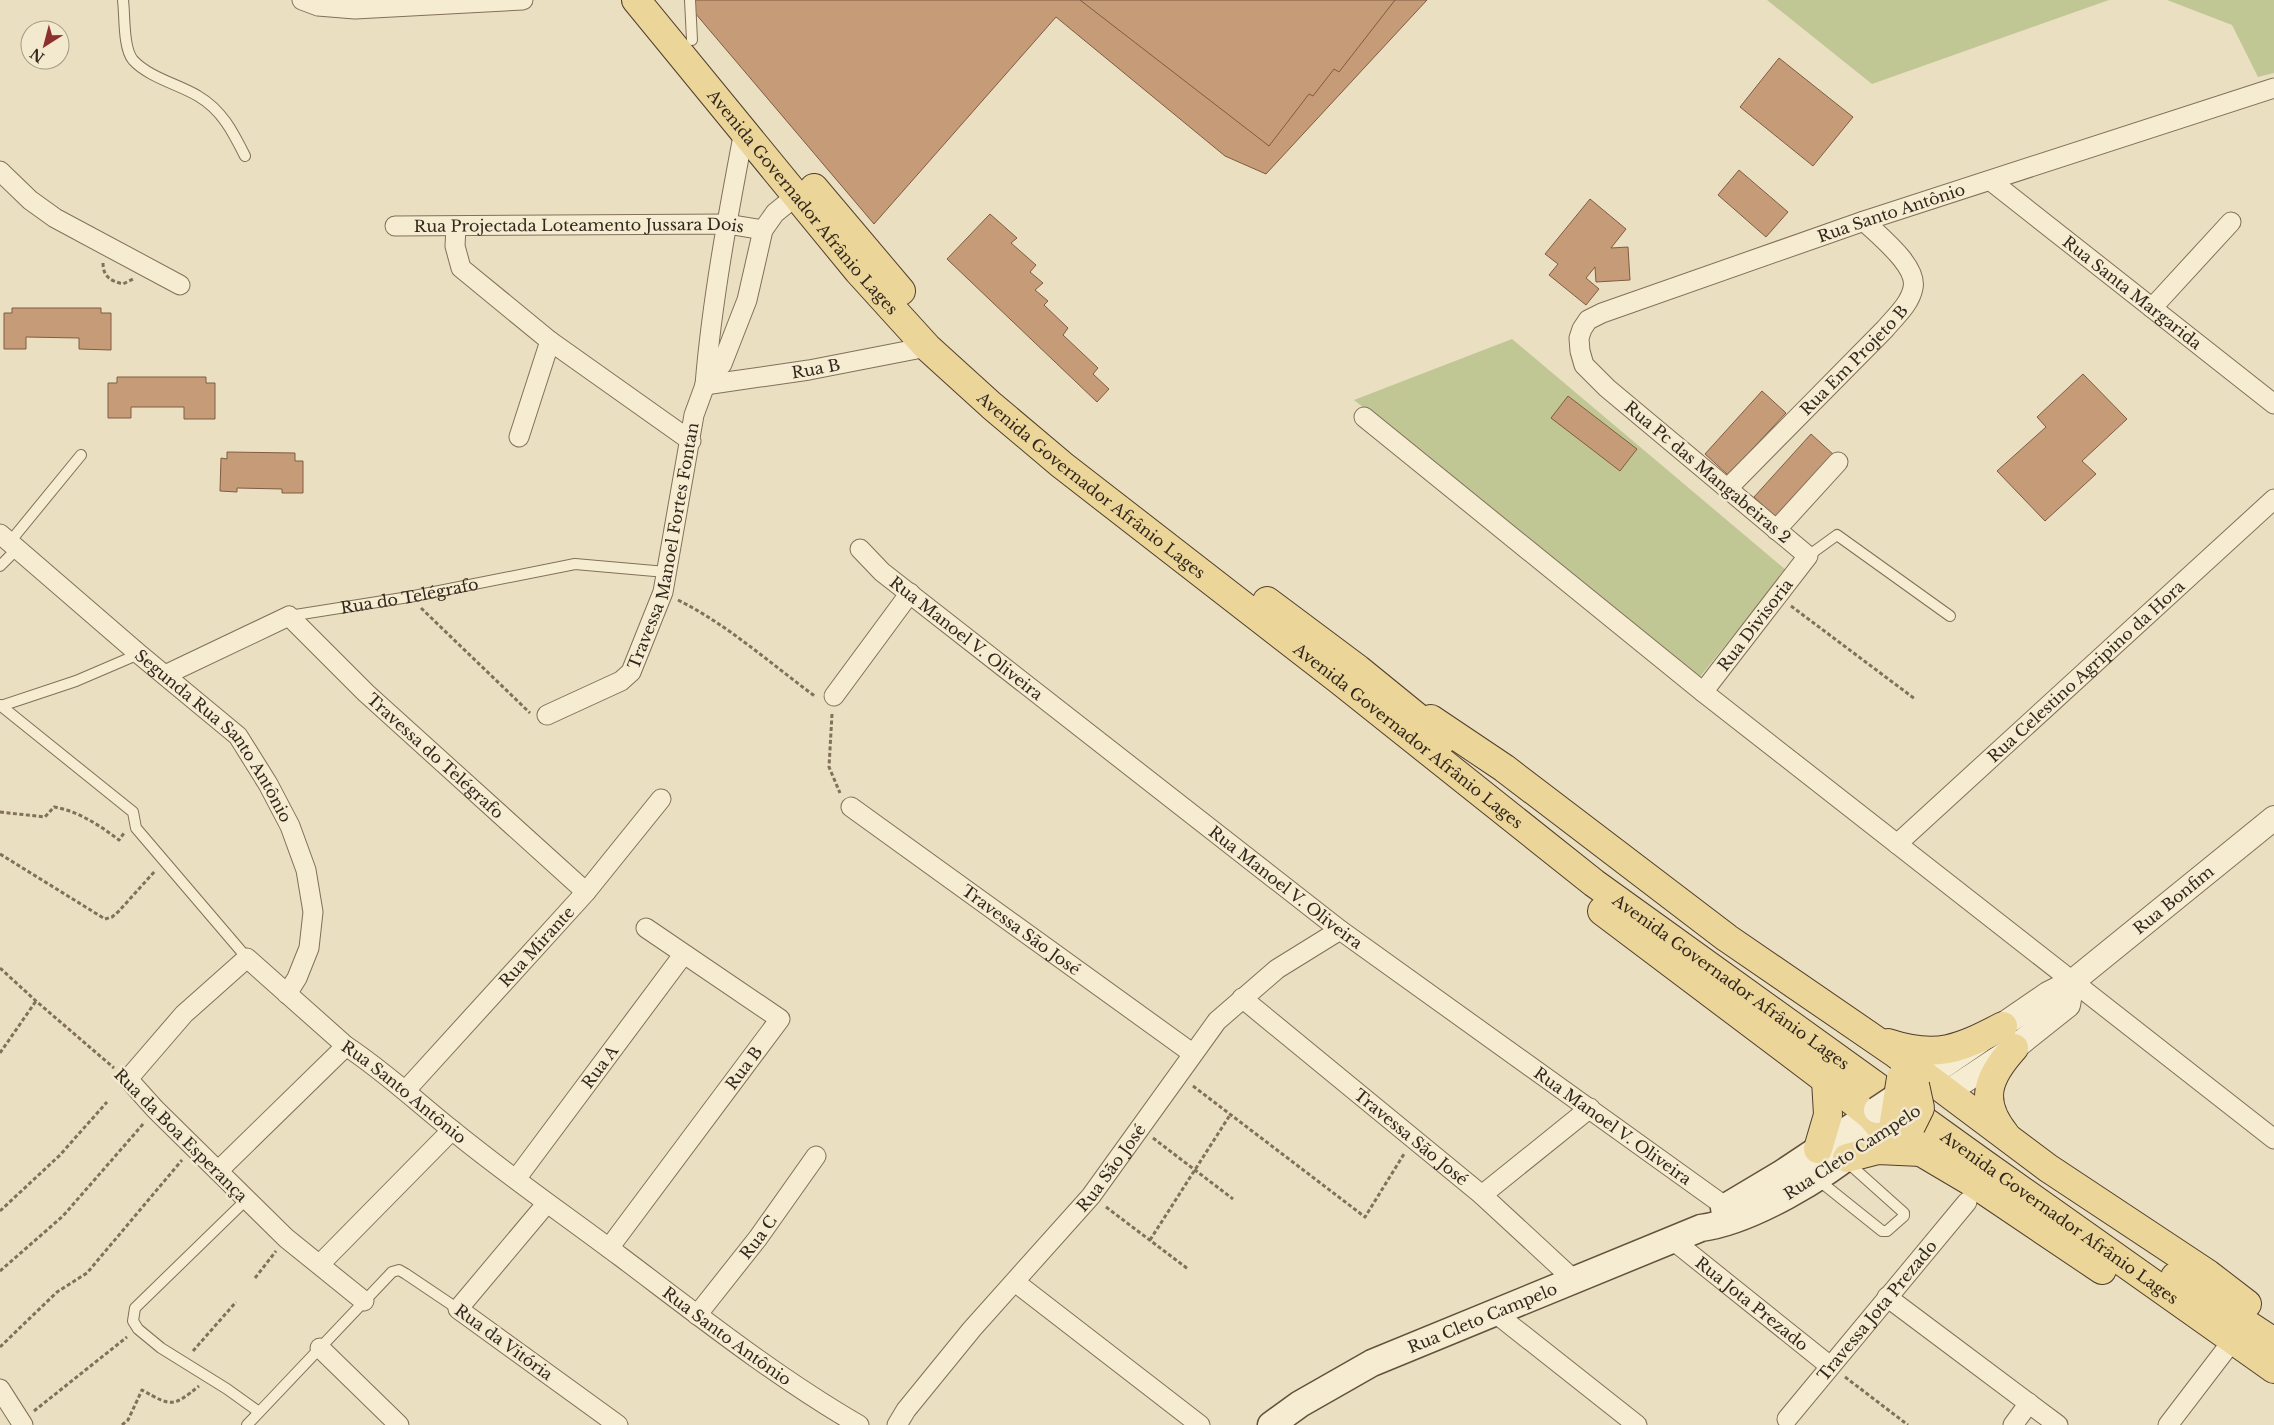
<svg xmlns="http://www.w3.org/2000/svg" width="2274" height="1425" font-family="'Libre Baskerville',serif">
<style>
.green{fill:#c0c795}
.building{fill:#c69b78;stroke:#7f5c41}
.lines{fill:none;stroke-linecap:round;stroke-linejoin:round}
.service-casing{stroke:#827059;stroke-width:12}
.minor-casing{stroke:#827059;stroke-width:21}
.tertiary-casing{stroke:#827059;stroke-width:26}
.secondary-casing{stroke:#64513c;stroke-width:29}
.primary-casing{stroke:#503f2d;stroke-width:30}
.path{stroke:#827059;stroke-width:3;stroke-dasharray:4 2.5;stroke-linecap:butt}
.service{stroke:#f6ecd2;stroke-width:10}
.minor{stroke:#f6ecd2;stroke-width:19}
.tertiary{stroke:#f6ecd2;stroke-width:24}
.secondary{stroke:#f6ecd2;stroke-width:26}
.primary{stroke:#ecd599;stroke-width:28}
.secondary-bridge-casing{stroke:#64513c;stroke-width:29;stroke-linecap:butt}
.primary-bridge-casing{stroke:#503f2d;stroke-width:30;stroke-linecap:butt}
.secondary-bridge{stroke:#f6ecd2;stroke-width:26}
.primary-bridge{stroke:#ecd599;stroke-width:28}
.labels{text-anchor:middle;stroke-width:5;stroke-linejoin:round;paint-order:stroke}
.street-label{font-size:16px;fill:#32281d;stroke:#f2e9cf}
</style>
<rect width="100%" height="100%" fill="#eadfc0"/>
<g class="green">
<path d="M1767,0H2109L1872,84Z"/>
<path d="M2167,0H2274V73L2258,77L2232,25Z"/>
<path d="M1512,339L1786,570L1699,678L1354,400Z"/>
</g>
<g class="building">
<path d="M684,0H1427L1266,174L1225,156L1056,17L874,224Z"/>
<path d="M1080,0H1395L1339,72L1334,69L1313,96L1309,94L1269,146Z"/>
<path d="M1779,58L1853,117L1813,166L1740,107Z"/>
<path d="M1739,170L1788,212L1766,237L1718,195Z"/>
<path d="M1590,199L1626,229L1611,248L1628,247L1630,280L1596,282L1595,267L1586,278L1599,289L1586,305L1549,275L1558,264L1545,254Z"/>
<path d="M990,214L1017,238L1011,243L1036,265L1030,272L1043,283L1035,290L1048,301L1044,305L1068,328L1063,335L1098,368L1093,374L1109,389L1097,402L947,259Z"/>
<path d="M12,308H101V313H111V350L79,349V338L26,337V349H4V313H12Z"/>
<path d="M2083,374L2127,419L2082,461L2096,474L2045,521L1997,471L2046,427L2037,417Z"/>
<path d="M117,377H206V383H215V419H184V407H131V418H108V383H117Z"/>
<path d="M1762,391L1786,413L1728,475L1705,454Z"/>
<path d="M1568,396L1637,449L1620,471L1551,418Z"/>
<path d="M1811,434L1835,456L1777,519L1754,497Z"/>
<path d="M227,452L295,453V461H303V493H282V489L237,488V492L220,491L221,458L227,459Z"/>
</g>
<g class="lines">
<g class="service-casing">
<g id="service">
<path d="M123,0C125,16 123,48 133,60C148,77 180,85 198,96C222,110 233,132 245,156"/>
<path d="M690,0L692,40"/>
<path d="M9,543L81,455"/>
<path d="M1808,556L1837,535L1950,616"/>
<path d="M0,566L16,550"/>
<path id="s1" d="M289,616L409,597L575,564L666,572"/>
<path d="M0,705L133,812L136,828L247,958"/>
<path d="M1,706L76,681L139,654"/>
<path d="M1817,1179L1882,1231H1887L1904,1216V1213L1847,1162"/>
<path d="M246,1200L135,1308L133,1321L138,1329L161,1348L227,1389L259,1412"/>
<path d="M247,1425L392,1272L399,1270L406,1274L458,1309"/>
</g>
</g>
<g class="minor-casing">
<g id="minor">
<path d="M302,0L318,6L355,9L523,0"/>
<path d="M0,171L30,200L55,218L180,285"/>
<path id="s2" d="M1991,181L2274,404"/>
<path id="s3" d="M395,226L727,224L763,230"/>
<path d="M456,227L455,246L461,268L550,341L691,441"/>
<path d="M2152,308L2231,222"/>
<path d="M705,385C712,300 728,215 744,131"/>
<path id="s4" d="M705,385L809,370L927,347"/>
<path d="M1364,417L1703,692L2274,1139"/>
<path d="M519,437L550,341"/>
<path id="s5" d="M1727,489L1885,329C1895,317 1910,304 1913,288C1918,266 1879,236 1864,221"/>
<path d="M1776,530L1838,462"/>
<path id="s6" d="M0,534L139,654L238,736L268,784L290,826L306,870L313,912L309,948L297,978L287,994"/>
<path id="s7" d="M860,549L882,572L1340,930L1726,1207"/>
<path id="s8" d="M165,675L289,616L366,693L586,892"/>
<path id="s9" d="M1703,692L1808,556L1607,388L1584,365L1580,351L1579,338L1582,329L1588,320L1602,313L1864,221L2274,88"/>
<path d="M834,696L910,593"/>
<path id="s10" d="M547,715L621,681L631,672L663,592L694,415L705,385L722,364L747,300L763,230L775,213L796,196"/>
<path id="s11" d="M851,807L1192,1053"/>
<path id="s12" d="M1897,844L2274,499"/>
<path id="s13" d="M1242,998L1482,1195L1574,1280"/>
<path id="s14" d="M406,1090L586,892L661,799"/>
<path d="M218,1171L346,1046"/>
<path id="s15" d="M516,1179L683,955"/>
<path d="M1482,1195L1590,1108"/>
<path d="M547,1203L458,1309L618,1425"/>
<path id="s16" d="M1674,1241L1830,1366"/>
<path id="s17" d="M609,1248L780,1019L646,928"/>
<path d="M320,1264L452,1130"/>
<path d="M1015,1282L1200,1425"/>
<path d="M1887,1297L2058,1425"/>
<path id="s18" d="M364,1301L286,1238L155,1109L128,1079L184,1014L247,958L346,1046C384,1071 417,1102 452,1130C507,1175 565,1215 621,1257C698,1315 776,1377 859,1425"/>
<path d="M1494,1312L1637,1425"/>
<path id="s19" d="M697,1315L758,1238L816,1156"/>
<path d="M320,1348L399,1425"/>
<path d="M0,1389L23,1425"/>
<path id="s20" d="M1787,1419L1967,1202"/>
<path id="s21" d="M897,1425L906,1410L972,1329L1091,1196L1217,1021L1277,969L1340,930"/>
<path d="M2013,1425L2029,1403"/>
<path d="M2168,1425L2233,1340"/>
</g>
</g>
<g class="tertiary-casing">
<g id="tertiary">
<path id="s22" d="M1927,1077L2048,994L2072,982L2274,818"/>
<path d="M1946,1093L2014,1048L2068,1005L2072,982"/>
</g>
</g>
<g class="secondary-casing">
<g id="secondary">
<path d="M1724,1208L1781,1174L1877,1110"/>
<path id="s23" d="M1271,1425L1300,1404L1372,1363L1701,1228C1752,1221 1824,1177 1864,1144"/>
</g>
</g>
<g class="primary-casing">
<g id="primary">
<path id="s24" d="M636,0L858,271L927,347L992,406L1062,465L1339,680L1594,883L1983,1163L2274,1369"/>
<path d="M814,188L901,291"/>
<path d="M1267,601L1358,669L1444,739"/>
<path d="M1431,719L1504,768L1727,938L1896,1054L2048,1168L2208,1274L2247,1304"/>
<path d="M1602,911L1826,1080L1870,1115L1882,1129"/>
<path d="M1888,1043C1937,1059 1959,1049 2003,1026"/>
<path d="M1911,1126L1910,1133L1914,1144L1921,1152L1970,1181L2102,1270"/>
<path d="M2005,1134C1978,1100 1988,1077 2014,1048"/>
<path d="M1818,1149L1828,1115L1826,1080"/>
<path d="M1847,1158L1878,1150L1921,1152"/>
<path d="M2175,1277L2274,1342"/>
</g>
</g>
<g class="path">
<path d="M103,263C103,277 111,281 123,284L133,279"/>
<path d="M678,600C728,625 771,664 816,697"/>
<path d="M1791,606L1915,699"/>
<path d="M421,608L530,713"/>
<path d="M832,714L829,767L840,793"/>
<path d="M0,812L45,817L54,807C78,811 99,825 119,840L124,833"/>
<path d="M0,854L105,919L112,917L119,911L155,871"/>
<path d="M0,968L36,1001L114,1068"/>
<path d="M0,1053L36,1001"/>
<path d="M1193,1086L1365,1217L1404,1154"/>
<path d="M1153,1138L1233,1199"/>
<path d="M1106,1207L1188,1269"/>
<path d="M0,1211L60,1155L107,1102"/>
<path d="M1150,1240L1230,1115"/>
<path d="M0,1271L63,1216L144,1123"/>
<path d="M255,1278L276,1251"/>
<path d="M0,1347L57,1292L87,1273L182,1160"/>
<path d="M193,1351L236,1302"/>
<path d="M1845,1377L1908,1425"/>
<path d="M34,1411L127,1337"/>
<path d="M122,1425L128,1420L142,1390C172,1407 173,1407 199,1386"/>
</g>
<use href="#service" class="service"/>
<use href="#minor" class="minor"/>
<use href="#tertiary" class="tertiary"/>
<use href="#secondary" class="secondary"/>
<use href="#primary" class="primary"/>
<g class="secondary-bridge-casing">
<path id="secondary-bridge" d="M1877,1110L1913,1086"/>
</g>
<g class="primary-bridge-casing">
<g id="primary-bridge">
<path d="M1894,1122L1901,1078"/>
<path d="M1911,1126L1920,1108L1915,1085"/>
</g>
</g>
<use href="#secondary-bridge" class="secondary-bridge"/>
<use href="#primary-bridge" class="primary-bridge"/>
</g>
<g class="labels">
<g class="street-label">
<text dy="6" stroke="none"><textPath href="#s24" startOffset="262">Avenida Governador Afrânio Lages</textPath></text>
<text dy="6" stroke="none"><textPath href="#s9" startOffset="836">Rua Santo Antônio</textPath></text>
<text dy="6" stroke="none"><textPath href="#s3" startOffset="184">Rua Projectada Loteamento Jussara Dois</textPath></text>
<text dy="6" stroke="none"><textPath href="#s2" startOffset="180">Rua Santa Margarida</textPath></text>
<text dy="6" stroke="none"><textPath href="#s5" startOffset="181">Rua Em Projeto B</textPath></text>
<text dy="6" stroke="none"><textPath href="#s4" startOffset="112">Rua B</textPath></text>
<text transform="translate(1708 472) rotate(40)" y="6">Rua Pc das Mangabeiras 2</text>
<text dy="6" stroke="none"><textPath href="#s24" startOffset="668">Avenida Governador Afrânio Lages</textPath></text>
<text dy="6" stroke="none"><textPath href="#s10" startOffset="226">Travessa Manoel Fortes Fontan</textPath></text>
<text dy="6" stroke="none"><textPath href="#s1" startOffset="122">Rua do Telégrafo</textPath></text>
<text dy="6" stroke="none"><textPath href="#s9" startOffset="85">Rua Divisoria</textPath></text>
<text dy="6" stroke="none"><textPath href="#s7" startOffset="139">Rua Manoel V. Oliveira</textPath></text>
<text dy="6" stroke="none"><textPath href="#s12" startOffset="256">Rua Celestino Agripino da Hora</textPath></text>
<text dy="6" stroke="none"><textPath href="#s24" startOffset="1072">Avenida Governador Afrânio Lages</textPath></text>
<text dy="6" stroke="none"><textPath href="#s6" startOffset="296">Segunda Rua Santo Antônio</textPath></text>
<text dy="6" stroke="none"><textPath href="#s8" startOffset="340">Travessa do Telégrafo</textPath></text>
<text dy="6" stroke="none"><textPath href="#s7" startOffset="544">Rua Manoel V. Oliveira</textPath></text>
<text dy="6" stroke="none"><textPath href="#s22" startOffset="304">Rua Bonfim</textPath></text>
<text dy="6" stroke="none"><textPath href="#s11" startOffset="210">Travessa São José</textPath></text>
<text dy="6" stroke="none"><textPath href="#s14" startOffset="194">Rua Mirante</textPath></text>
<text dy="6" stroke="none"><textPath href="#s24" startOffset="1478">Avenida Governador Afrânio Lages</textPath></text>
<text dy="6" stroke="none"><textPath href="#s15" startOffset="140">Rua A</textPath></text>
<text dy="6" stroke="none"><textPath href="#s17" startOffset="225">Rua B</textPath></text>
<text dy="6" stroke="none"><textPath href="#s18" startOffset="701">Rua Santo Antônio</textPath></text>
<text dy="6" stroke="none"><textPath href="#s7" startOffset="949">Rua Manoel V. Oliveira</textPath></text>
<text transform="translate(181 1135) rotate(45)" y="6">Rua da Boa Esperança</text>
<text dy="6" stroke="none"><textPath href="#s13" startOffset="219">Travessa São José</textPath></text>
<text transform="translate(1852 1152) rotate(-33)" y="6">Rua Cleto Campelo</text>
<text dy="6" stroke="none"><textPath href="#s21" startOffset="335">Rua São José</textPath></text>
<text dy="6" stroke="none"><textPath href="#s24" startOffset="1882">Avenida Governador Afrânio Lages</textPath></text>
<text dy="6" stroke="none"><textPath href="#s19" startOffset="99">Rua C</textPath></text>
<text dy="6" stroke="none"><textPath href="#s16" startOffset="100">Rua Jota Prezado</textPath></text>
<text dy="6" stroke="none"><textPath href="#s20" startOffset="141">Travessa Jota Prezado</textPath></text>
<text dy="6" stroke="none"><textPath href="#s23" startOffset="238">Rua Cleto Campelo</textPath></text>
<text dy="6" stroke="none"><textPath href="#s18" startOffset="1106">Rua Santo Antônio</textPath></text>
<text transform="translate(504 1342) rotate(36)" y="6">Rua da Vitória</text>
</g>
</g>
<g transform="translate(45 45) rotate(216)"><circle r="24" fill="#f2e9cf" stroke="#a59c88"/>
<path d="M0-4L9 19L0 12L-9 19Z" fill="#8d302d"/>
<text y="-8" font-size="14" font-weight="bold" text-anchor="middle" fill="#32281d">N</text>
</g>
</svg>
